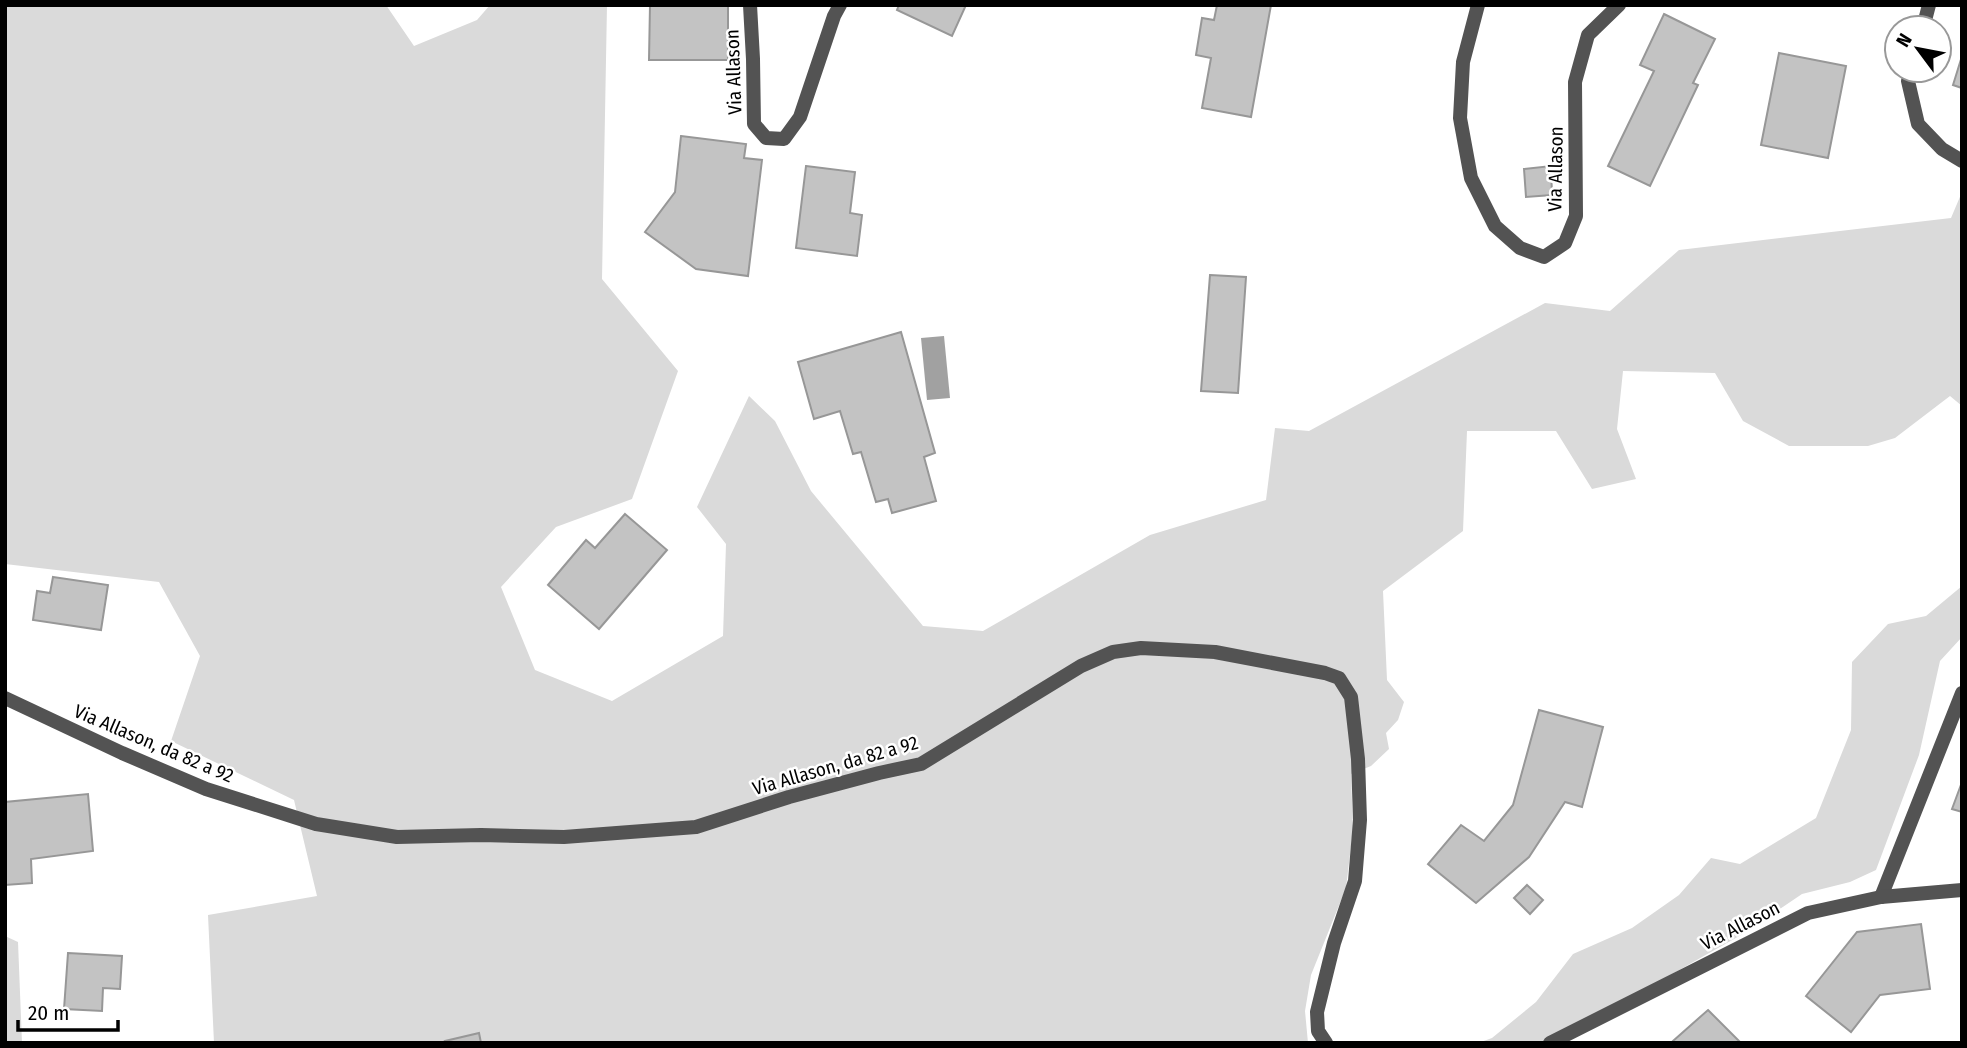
<svg xmlns="http://www.w3.org/2000/svg" width="1967" height="1048" font-family="'Fira Sans Condensed',sans-serif">
<style>
.green{fill:#dadada}
.water{fill:#a1a1a1}
.building{fill:#c3c3c3;stroke:#979797;stroke-width:2}
.lines{fill:none;stroke-linecap:round;stroke-linejoin:round}
.street{stroke:#535353;stroke-width:14}
.labels{text-anchor:middle;stroke-width:5;stroke-linejoin:round;paint-order:stroke}
.street-label{font-size:19px;fill:#000;stroke:#fff}
</style>
<rect width="100%" height="100%" fill="#fff"/>
<g class="green">
<path d="M5,5H386L414,46L477,20L490,5H607L602,279L678,371L632,499L556,527L501,587L535,670L612,701L723,636L726,544L697,507L749,396L775,421L811,491L923,626L983,631L1150,535L1266,500L1275,428L1309,431L1545,303L1610,311L1679,250L1951,218L1962,192V406L1950,396L1895,438L1868,446H1789L1743,421L1715,373L1623,371L1617,429L1636,479L1592,489L1556,431H1467L1463,531L1383,591L1387,680L1404,702L1398,720L1386,733L1389,749L1371,766L1351,774L1353,829L1346,888L1311,975L1305,1011L1308,1043H214L208,915L317,896L294,800L171,741L200,656L159,582L5,564Z"/>
<path d="M1962,586V637L1940,661L1919,755L1876,870L1850,882L1802,894L1741,935L1612,1008L1541,1043H1478L1492,1038L1536,1002L1573,954L1632,928L1679,895L1711,858L1740,864L1816,818L1851,730L1852,662L1888,624L1926,616Z"/>
<path d="M5,936L18,942L22,1043H5Z"/>
</g>
<path class="water" d="M944,336L950,398L927,400L921,338Z"/>
<g class="building">
<path d="M650,5H728V60H649Z"/>
<path d="M899,5H966L952,36L897,10Z"/>
<path d="M1217,5H1271L1251,117L1202,108L1211,58L1196,55L1202,18L1214,20Z"/>
<path d="M1664,14L1715,39L1693,83L1698,85L1650,186L1608,166L1654,71L1640,65Z"/>
<path d="M1779,53L1846,66L1828,158L1761,145Z"/>
<path d="M1962,56V88L1953,85Z"/>
<path d="M681,136L746,144L744,158L762,160L748,276L696,269L645,232L675,192Z"/>
<path d="M806,166L855,172L850,213L862,215L857,256L796,248Z"/>
<path d="M1551,166L1552,195L1526,197L1524,169Z"/>
<path d="M1210,275L1246,277L1238,393L1201,391Z"/>
<path d="M901,332L935,453L924,457L936,501L892,513L888,499L876,502L861,452L853,454L840,411L814,419L798,362Z"/>
<path d="M625,514L667,550L599,629L548,585L586,540L595,548Z"/>
<path d="M53,577L108,585L101,630L33,620L37,591L50,593Z"/>
<path d="M1539,710L1603,727L1582,807L1565,802L1529,857L1476,903L1428,864L1461,825L1484,841L1513,805Z"/>
<path d="M1962,782V812L1952,809Z"/>
<path d="M88,794L93,851L31,859L32,883L5,885V802Z"/>
<path d="M1527,885L1543,900L1530,914L1514,898Z"/>
<path d="M1921,924L1930,989L1880,995L1851,1032L1806,996L1857,932Z"/>
<path d="M68,953L122,956L120,989L103,988L102,1011L64,1009Z"/>
<path d="M1708,1010L1741,1043H1671L1673,1041Z"/>
<path d="M479,1033L481,1043H446L445,1041Z"/>
</g>
<g class="lines">
<g class="street">
<path d="M750,5L753,59L754,124L766,138L784,139L800,117L834,16L840,5"/>
<path d="M1478,5L1463,62L1460,118L1471,178L1495,226L1520,248L1544,257L1565,243L1576,216L1575,82L1588,35L1619,5"/>
<path d="M1923,28L1929,5"/>
<path d="M1911,70L1908,81L1918,124L1942,149L1962,161"/>
<path d="M5,698L122,753L206,789L316,824L397,837L481,835L564,837L696,827L789,797L879,773L921,764L1081,666L1113,652L1141,648L1215,652L1325,673L1339,678L1351,697L1358,759L1360,820L1355,881L1334,943L1317,1012L1318,1031L1326,1043"/>
<path d="M1881,897L1962,693"/>
<path d="M1550,1043L1808,913L1881,897L1962,890"/>
</g>
</g>
<g class="labels">
<g class="street-label">
<text transform="translate(733 72) rotate(-92)" y="7">Via Allason</text>
<text transform="translate(1555 169) rotate(-89)" y="7">Via Allason</text>
<text transform="translate(154 743) rotate(23)" y="7">Via Allason, da 82 a 92</text>
<text transform="translate(835 765) rotate(-16)" y="7">Via Allason, da 82 a 92</text>
<text transform="translate(1740 925) rotate(-27)" y="7">Via Allason</text>
</g>
</g>
<rect width="1967" height="1048" fill="none" stroke="#000000" stroke-width="14"/>
<g transform="translate(1918 49) rotate(302)"><circle r="33" fill="#ffffff" stroke="#999999" stroke-width="2"/>
<path d="M0-5L12 26L0 18L-12 26Z" fill="#000000"/>
<text y="-10" font-size="19" font-weight="bold" text-anchor="middle" fill="#000000">N</text>
</g>
<path d="M18 1020v10h100v-10" fill="none" stroke="#000000" stroke-width="3.5"/>
<text x="28" y="1020" font-size="21" fill="#000000" stroke="#ffffff" stroke-width="5" paint-order="stroke">20 m</text>
</svg>
